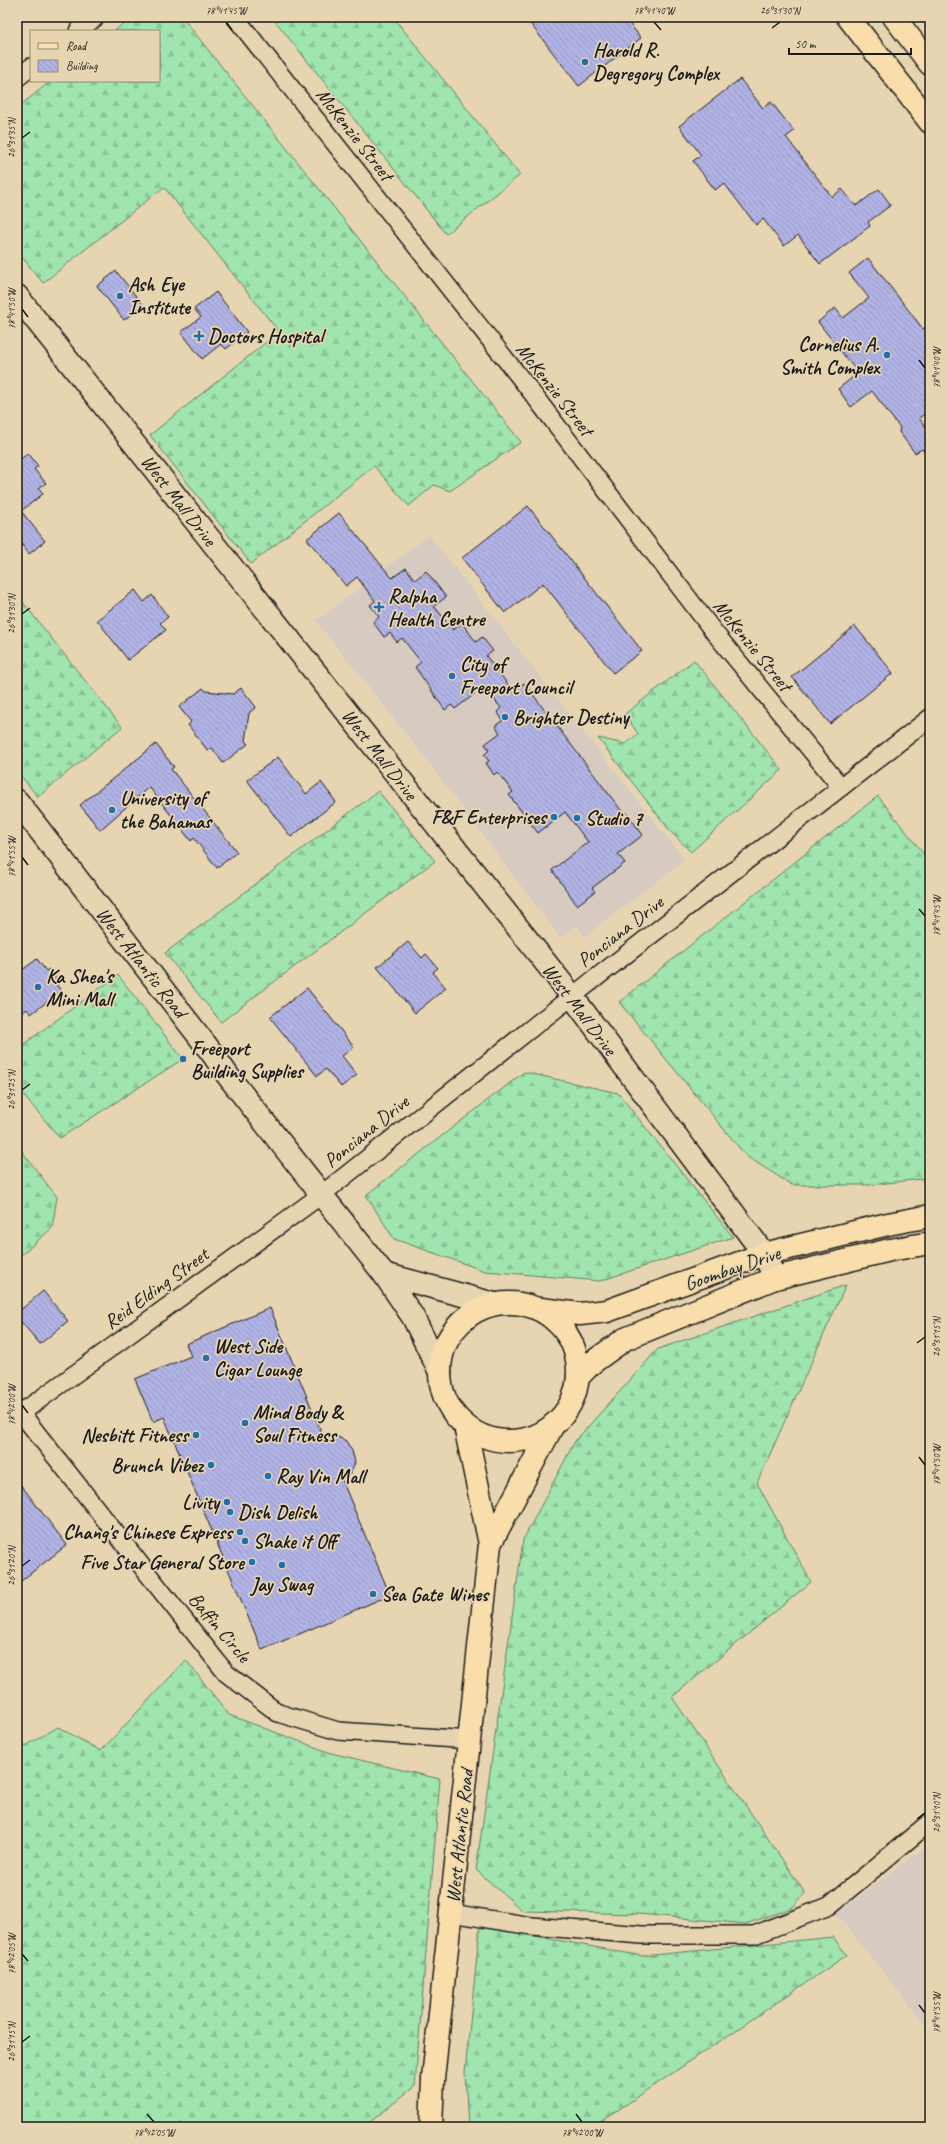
<svg xmlns="http://www.w3.org/2000/svg" width="947" height="2144" font-family="Caveat,sans-serif">
<style>
.built{fill:#d7cbc1}
.forest{fill:url(#forest-firs);stroke:#5e8066}
.building{fill:url(#building-back-hatch);stroke:#1c1c1c}
.lines{fill:none;stroke-linecap:round;stroke-linejoin:round}
.street-casing{stroke:#1c1c1c;stroke-width:20}
.secondary-casing{stroke:#1c1c1c;stroke-width:25}
.primary-casing{stroke:#1c1c1c;stroke-width:25}
.street{stroke:#e7d5b2;stroke-width:17}
.secondary{stroke:#e7d5b2;stroke-width:22}
.primary{stroke:#f9deab;stroke-width:22}
.ticks{fill:none;stroke:#1c1c1c;stroke-width:1.5}
.poi-dot{fill:#1f6fb2;stroke:#e7d5b2;stroke-width:1.5}
.labels{text-anchor:middle;stroke-width:3.5;stroke-linejoin:round;paint-order:stroke}
.poi-label{font-size:20px;font-weight:bold;fill:#1c1c1c;stroke:#e7d5b2;text-anchor:start}
.street-label{font-size:20px;fill:#1c1c1c;stroke:#e7d5b2}
.neatline{fill:none;stroke:#1c1c1c;stroke-width:1.5}
.ticks-label{font-size:10px;text-anchor:middle;fill:#1c1c1c}
</style>
<defs>
<pattern id="forest-firs" width="22" height="20" patternUnits="userSpaceOnUse"><rect width="22" height="20" fill="#a0e4af"/><path d="M5 1l3.5 6h-7zM16 11l3.5 6h-7z" fill="#89c396"/></pattern>
<pattern id="building-back-hatch" width="6" height="6" patternUnits="userSpaceOnUse"><rect width="6" height="6" fill="#b1b3e5"/><path d="M-1 5l2 2M0 0l6 6M5-1l2 2" fill="none" stroke="#9899c4"/></pattern>
</defs>
<rect width="100%" height="100%" fill="#e7d5b2"/>
<filter id="ink" filterUnits="userSpaceOnUse"><feTurbulence type="fractalNoise" baseFrequency=".025" numOctaves="2"/><feDisplacementMap in="SourceGraphic" scale="8" xChannelSelector="R" yChannelSelector="G"/><feConvolveMatrix kernelMatrix="1 2 1 2 8 2 1 2 1" color-interpolation-filters="sRGB"/></filter>
<g filter="url(#ink)">
<g class="built">
<path d="M429,535L685,860L585,936L577,926L560,938L424,757L316,621Z"/>
<path d="M930,1843V2030L836,1914Z"/>
</g>
<g class="forest">
<path d="M132,17H182L521,442L450,491L434,485L409,506L374,466L251,564L150,435L279,332L164,187L43,283L17,251V108L51,81H159V31H114Z"/>
<path d="M272,17H393L520,175L446,234Z"/>
<path d="M17,595L122,727L38,797L17,771Z"/>
<path d="M694,660L782,770L691,852L671,832L598,738L625,744L638,734L625,714Z"/>
<path d="M378,791L435,861L221,1022L165,953Z"/>
<path d="M878,796L930,862V1178L869,1185H792L746,1156L619,1002Z"/>
<path d="M118,975L183,1059L60,1138L17,1088V1049Z"/>
<path d="M524,1072L618,1093L733,1237L600,1281L485,1271L394,1239L366,1195Z"/>
<path d="M17,1145L57,1197L52,1228L17,1259Z"/>
<path d="M846,1285L757,1483L811,1582L672,1697L805,1893L792,1908L746,1924L639,1914L523,1911L476,1870L523,1540L575,1441L658,1349Z"/>
<path d="M186,1660L229,1715L331,1753L440,1779L415,2086L364,2127H17V1751L58,1727L101,1751Z"/>
<path d="M480,1926L643,1956L833,1937L847,1955L593,2127H468L465,2072Z"/>
</g>
<g class="building">
<path d="M525,17H624L641,38L579,86Z"/>
<path d="M740,79L763,108L771,102L794,131L786,137L832,197L842,189L856,206L879,189L891,205L868,222L870,226L820,264L798,235L784,246L763,219L756,225L724,183L715,190L693,161L701,155L679,126Z"/>
<path d="M868,258L923,329L930,324V410L919,418L930,432V459L922,449L915,453L899,432L900,428L872,391L851,407L838,389L858,373L818,322L835,308L843,318L869,298L849,273Z"/>
<path d="M116,271L143,305L124,320L97,286Z"/>
<path d="M216,292L247,332L226,349L221,344L202,359L181,332L201,317L194,309Z"/>
<path d="M28,453L38,466L34,469L46,483L39,488L43,494L21,511L45,541L29,554L17,538V462Z"/>
<path d="M528,506L642,651L613,673L543,583L505,613L462,558Z"/>
<path d="M339,513L392,578L406,568L415,580L426,571L446,597L434,606L453,630L462,623L476,642L482,637L493,651L486,656L513,691L524,683L624,814L626,812L643,835L618,854L625,863L592,888L595,892L577,905L552,870L588,842L565,812L538,833L509,795L513,792L497,772L494,775L486,763L489,761L484,755L489,750L485,744L500,733L495,726L503,720L497,712L501,708L484,687L455,709L451,705L445,710L415,667L421,662L402,638L397,642L390,633L384,637L373,622L379,617L370,605L375,601L357,577L346,586L307,539Z"/>
<path d="M135,590L144,602L152,595L168,617L160,623L166,630L128,660L97,620Z"/>
<path d="M855,626L893,673L830,724L792,677Z"/>
<path d="M203,688L206,691L233,694L241,688L256,707L249,713L245,741L248,744L223,763L212,748L208,751L188,725L191,722L179,707Z"/>
<path d="M156,744L174,767L171,769L237,852L217,868L194,838L191,841L149,787L100,830L80,805Z"/>
<path d="M278,757L306,794L321,782L336,802L291,837L247,780Z"/>
<path d="M408,942L422,958L426,954L438,968L433,972L446,988L415,1013L377,967Z"/>
<path d="M37,959L46,971L49,969L58,982L56,984L61,991L31,1014L27,1009L17,1017V974Z"/>
<path d="M307,988L354,1047L342,1056L357,1075L341,1087L326,1069L317,1076L270,1017Z"/>
<path d="M43,1291L68,1321L40,1344L17,1317V1313Z"/>
<path d="M270,1308L324,1438L336,1436L346,1441L352,1451L355,1462L351,1473L342,1480L390,1595L262,1650L164,1417L153,1422L135,1379L191,1356L186,1344Z"/>
<path d="M17,1480L67,1545L17,1584Z"/>
</g>
<g class="lines">
<g class="street-casing">
<g id="street">
<path d="M235,17L529,389L714,632L841,787"/>
<path d="M78,31L96,17"/>
<path d="M17,78L31,67"/>
<path d="M17,1408L226,1673L278,1713L338,1731L470,1740"/>
<path d="M17,1416L321,1195L538,1023L930,718"/>
<path d="M451,1913L532,1926L642,1935H754L829,1906L930,1822"/>
</g>
</g>
<g class="secondary-casing">
<g id="secondary">
<path d="M17,296L572,996L764,1254L775,1278"/>
<path d="M17,801L212,1053L228,1076L384,1274L413,1317L440,1372"/>
<path d="M384,1274L495,1304"/>
</g>
</g>
<g class="primary-casing">
<g id="primary">
<path d="M848,17L930,122"/>
<path d="M894,17L930,64"/>
<circle cx="509" cy="1372" r="69"/>
<path d="M541,1309L580,1314L607,1311L764,1254L888,1224L930,1216"/>
<path d="M578,1377L593,1362L625,1339L775,1278L890,1250L930,1243"/>
<path d="M490,1544L553,1425"/>
<path d="M431,2127L433,2079L490,1544L465,1426"/>
</g>
</g>
<use href="#street" class="street"/>
<use href="#secondary" class="secondary"/>
<use href="#primary" class="primary"/>
</g>
</g>
<path class="ticks" d="M226,22L232,30M654,22L661,30M772,28L780,22M22,138L30,132M22,309L28,317M919,360L925,368M22,614L30,608M22,857L28,865M919,909L925,916M22,1090L30,1084M917,1343L925,1337M22,1405L28,1413M919,1457L925,1465M22,1566L30,1560M917,1819L925,1813M22,1954L28,1961M919,2005L925,2013M22,2042L30,2036M147,2114L154,2122M576,2114L582,2122"/>
<g class="poi-dot">
<circle cx="585" cy="62" r="4"/>
<circle cx="120" cy="296" r="4"/>
<path d="M197 330h4v4h4v4h-4v4h-4v-4h-4v-4h4z"/>
<circle cx="887" cy="355" r="4"/>
<path d="M377 601h4v4h4v4h-4v4h-4v-4h-4v-4h4z"/>
<circle cx="452" cy="676" r="4"/>
<circle cx="505" cy="717" r="4"/>
<circle cx="112" cy="810" r="4"/>
<circle cx="554" cy="817" r="4"/>
<circle cx="577" cy="818" r="4"/>
<circle cx="38" cy="987" r="4"/>
<circle cx="183" cy="1059" r="4"/>
<circle cx="206" cy="1358" r="4"/>
<circle cx="245" cy="1423" r="4"/>
<circle cx="196" cy="1435" r="4"/>
<circle cx="211" cy="1465" r="4"/>
<circle cx="268" cy="1476" r="4"/>
<circle cx="227" cy="1502" r="4"/>
<circle cx="230" cy="1512" r="4"/>
<circle cx="240" cy="1532" r="4"/>
<circle cx="245" cy="1541" r="4"/>
<circle cx="252" cy="1562" r="4"/>
<circle cx="282" cy="1565" r="4"/>
<circle cx="373" cy="1594" r="4"/>
</g>
<g class="labels">
<g class="poi-label">
<text x="593" y="57">Harold R.<tspan x="593" dy="23">Degregory Complex</tspan></text>
<text x="128" y="291">Ash Eye<tspan x="128" dy="23">Institute</tspan></text>
<text x="208" y="343">Doctors Hospital</text>
<text x="879" y="351" text-anchor="end">Cornelius A.<tspan x="879" dy="23">Smith Complex</tspan></text>
<text x="388" y="603">Ralpha<tspan x="388" dy="23">Health Centre</tspan></text>
<text x="460" y="671">City of<tspan x="460" dy="23">Freeport Council</tspan></text>
<text x="513" y="724">Brighter Destiny</text>
<text x="120" y="805">University of<tspan x="120" dy="23">the Bahamas</tspan></text>
<text x="546" y="824" text-anchor="end">F&amp;F Enterprises</text>
<text x="585" y="825">Studio 7</text>
<text x="46" y="983">Ka Shea's<tspan x="46" dy="23">Mini Mall</tspan></text>
<text x="191" y="1055">Freeport<tspan x="191" dy="23">Building Supplies</tspan></text>
<text x="214" y="1353">West Side<tspan x="214" dy="23">Cigar Lounge</tspan></text>
<text x="253" y="1419">Mind Body &amp;<tspan x="253" dy="23">Soul Fitness</tspan></text>
<text x="188" y="1442" text-anchor="end">Nesbitt Fitness</text>
<text x="203" y="1472" text-anchor="end">Brunch Vibez</text>
<text x="276" y="1483">Ray Vin Mall</text>
<text x="219" y="1509" text-anchor="end">Livity</text>
<text x="238" y="1519">Dish Delish</text>
<text x="232" y="1539" text-anchor="end">Chang's Chinese Express</text>
<text x="253" y="1548">Shake it Off</text>
<text x="244" y="1569" text-anchor="end">Five Star General Store</text>
<text x="282" y="1591" text-anchor="middle">Jay Swag</text>
<text x="381" y="1601">Sea Gate Wines</text>
</g>
<g class="street-label">
<text transform="translate(355 134) rotate(52)" y="7">McKenzie Street</text>
<text transform="translate(555 389) rotate(52)" y="7">McKenzie Street</text>
<text transform="translate(179 500) rotate(52)" y="7">West Mall Drive</text>
<text transform="translate(753 645) rotate(51)" y="7">McKenzie Street</text>
<text transform="translate(380 754) rotate(52)" y="7">West Mall Drive</text>
<text transform="translate(620 931) rotate(-38)" y="7">Ponciana Drive</text>
<text transform="translate(142 962) rotate(52)" y="7">West Atlantic Road</text>
<text transform="translate(580 1009) rotate(53)" y="7">West Mall Drive</text>
<text transform="translate(366 1131) rotate(-39)" y="7">Ponciana Drive</text>
<text transform="translate(732 1268) rotate(-19)" y="7">Goombay Drive</text>
<text transform="translate(156 1288) rotate(-36)" y="7">Reid Elding Street</text>
<text transform="translate(220 1627) rotate(50)" y="7">Baffin Circle</text>
<text transform="translate(459 1836) rotate(-84)" y="7">West Atlantic Road</text>
</g>
</g>
<rect width="947" height="2144" fill="none" stroke="#e7d5b2" stroke-width="44"/>
<rect x="30" y="30" width="130" height="52" fill="#e7d5b2" stroke="#968b76"/>
<rect x="38" y="43" width="20" height="6" fill="#f9deab" stroke="#968b76"/>
<text x="66" y="50" font-size="12" fill="#1c1c1c">Road</text>
<rect x="38" y="60" width="20" height="12" fill="url(#building-back-hatch)" stroke="#968b76"/>
<text x="66" y="70" font-size="12" fill="#1c1c1c">Building</text>
<path d="M789 48v6h122v-6" fill="none" stroke="#1c1c1c" stroke-width="2"/>
<text x="795" y="48" font-size="12" fill="#1c1c1c" stroke="#e7d5b2" stroke-width="3" paint-order="stroke">50 m</text>
<rect x="22" y="22" width="903" height="2100" class="neatline"/>
<g class="ticks-label">
<text x="226" y="14">78°41'45"W</text>
<text x="654" y="14">78°41'40"W</text>
<text x="780" y="14">26°31'30"N</text>
<text transform="translate(11 138) rotate(-90)" y="4">26°31'35"N</text>
<text transform="translate(11 309) rotate(-90)" y="4">78°41'50"W</text>
<text transform="translate(936 368) rotate(-90)" y="4">78°41'40"W</text>
<text transform="translate(11 614) rotate(-90)" y="4">26°31'30"N</text>
<text transform="translate(11 857) rotate(-90)" y="4">78°41'55"W</text>
<text transform="translate(936 916) rotate(-90)" y="4">78°41'45"W</text>
<text transform="translate(11 1090) rotate(-90)" y="4">26°31'25"N</text>
<text transform="translate(936 1337) rotate(-90)" y="4">26°31'15"N</text>
<text transform="translate(11 1405) rotate(-90)" y="4">78°42'00"W</text>
<text transform="translate(936 1465) rotate(-90)" y="4">78°41'50"W</text>
<text transform="translate(11 1566) rotate(-90)" y="4">26°31'20"N</text>
<text transform="translate(936 1813) rotate(-90)" y="4">26°31'10"N</text>
<text transform="translate(11 1954) rotate(-90)" y="4">78°42'05"W</text>
<text transform="translate(936 2013) rotate(-90)" y="4">78°41'55"W</text>
<text transform="translate(11 2042) rotate(-90)" y="4">26°31'15"N</text>
<text x="154" y="2136">78°42'05"W</text>
<text x="582" y="2136">78°42'00"W</text>
</g>
</svg>
